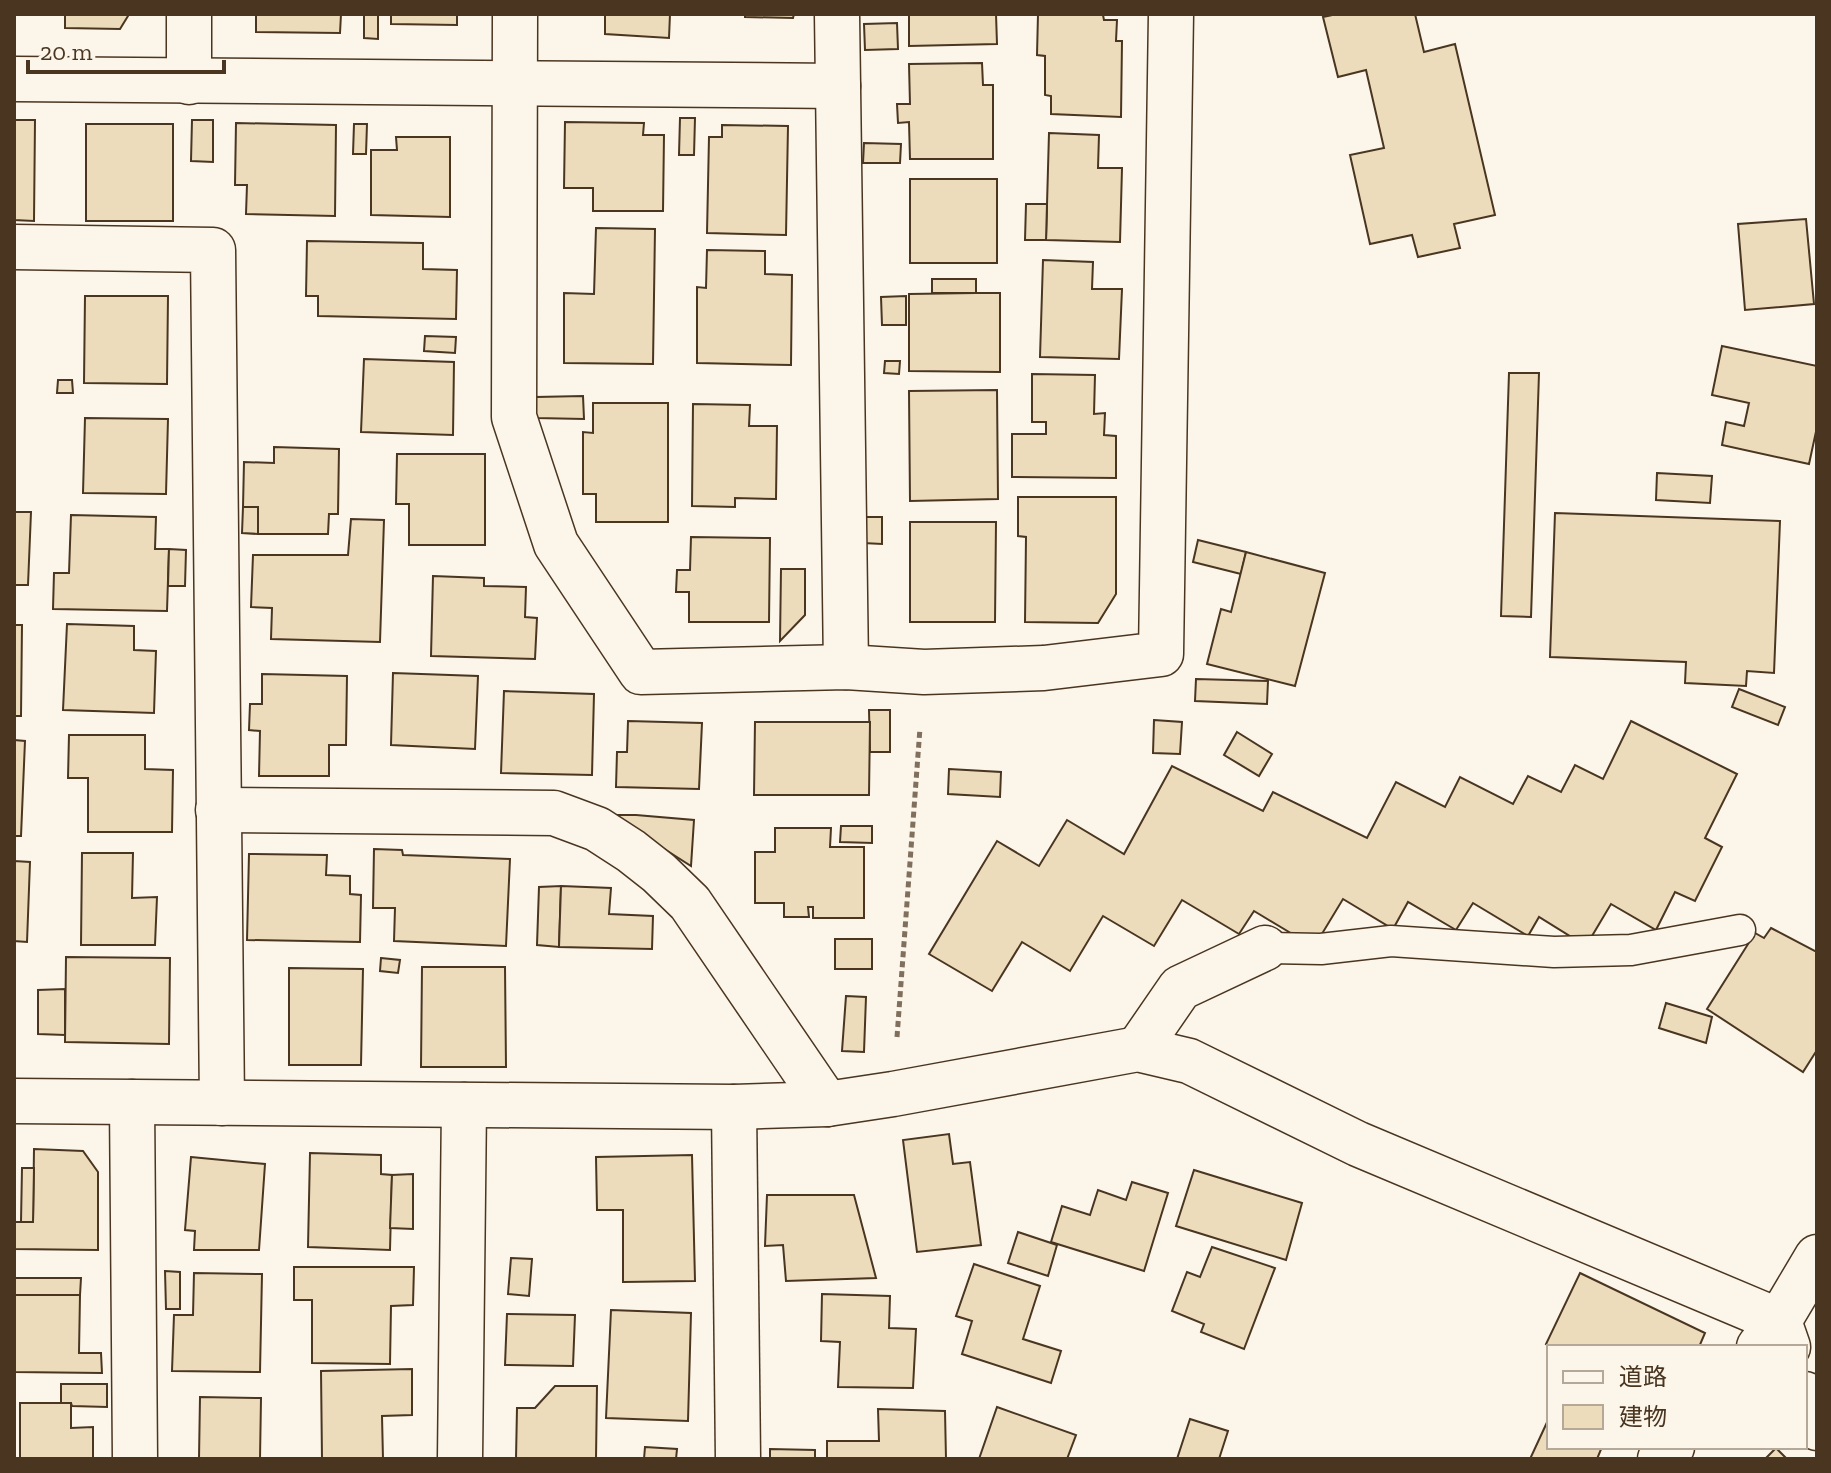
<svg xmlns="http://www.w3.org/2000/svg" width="1831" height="1473" font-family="'Zilla Slab','Noto Sans JP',serif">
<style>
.building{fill:#ecdcbc;stroke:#4a3520;stroke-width:2}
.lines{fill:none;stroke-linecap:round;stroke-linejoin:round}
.service-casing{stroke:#4a3520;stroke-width:33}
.minor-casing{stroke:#4a3520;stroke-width:47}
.tertiary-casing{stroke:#4a3520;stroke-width:47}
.path{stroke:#7f6f5c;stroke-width:5;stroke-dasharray:6 4;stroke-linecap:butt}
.service{stroke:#fbf6e9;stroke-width:30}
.minor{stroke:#fbf6e9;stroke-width:44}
.tertiary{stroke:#fbf6e9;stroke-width:44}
</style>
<rect width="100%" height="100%" fill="#fbf6e9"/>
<g class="building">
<path d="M65,14H128V16L120,29L65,28Z"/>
<path d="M256,14H341L340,33L256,32Z"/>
<path d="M364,14H378V39L364,38Z"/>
<path d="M391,14H457V25L391,24Z"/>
<path d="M605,14H670L669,38L605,34Z"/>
<path d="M745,14H794L793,18L745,17Z"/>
<path d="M909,14H996L997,44L909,46Z"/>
<path d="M1038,14L1103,15L1104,20H1117L1116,41H1122L1121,117L1051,114V96L1045,95V56L1037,55Z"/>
<path d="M1337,14H1415L1424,52L1455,44L1495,215L1454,224L1460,248L1418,257L1412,235L1370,244L1350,155L1384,148L1366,70L1338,77L1323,17Z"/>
<path d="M897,23L898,49L865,50L864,24Z"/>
<path d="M982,63L983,85H993V159H910L909,122L898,123L897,104H910L909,64Z"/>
<path d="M680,118H695L694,155H679Z"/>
<path d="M14,120H35L34,221L14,220Z"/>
<path d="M192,120H213V162L191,161Z"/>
<path d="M565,122L644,123L643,135H664L663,211H593V188H564Z"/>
<path d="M236,123L336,125L335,216L246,214L247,185H235Z"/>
<rect x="86" y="124" width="87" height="97"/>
<path d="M354,124H367L366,154H353Z"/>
<path d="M722,125L788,126L786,235L707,233L709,137H722Z"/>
<path d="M1049,133L1099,135L1098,168H1122L1120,242L1046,240Z"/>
<path d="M396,137H450V217L371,215V150H397Z"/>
<path d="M864,143L901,144L900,163H863Z"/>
<rect x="910" y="179" width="87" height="84"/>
<path d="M1026,204H1047L1046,240H1025Z"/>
<path d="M1806,219L1814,304L1745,310L1738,224Z"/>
<path d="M596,228L655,229L653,364L564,363V293L594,294Z"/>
<path d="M307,241L423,243V269L457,270L456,319L318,316V296H306Z"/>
<path d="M707,250L765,251V274L792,275L791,365L697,363V287L706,288Z"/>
<path d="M1043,260L1093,262L1092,289H1122L1119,359L1040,357Z"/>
<rect x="932" y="279" width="44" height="14"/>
<path d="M976,293H1000V372L909,371V294Z"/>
<path d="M85,296H168L167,384L84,383Z"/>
<path d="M906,296V325H882L881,297Z"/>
<path d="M425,336L456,337L455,353L424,351Z"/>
<path d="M1722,346L1817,366V427L1809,464L1722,445L1726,422L1744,426L1749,403L1712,395Z"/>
<path d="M364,359L454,362L453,435L361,432Z"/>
<path d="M885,361H900L899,374L884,373Z"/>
<path d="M1509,373H1539L1531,617L1501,616Z"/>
<path d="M1032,374L1095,375L1094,414L1105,413L1104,435L1116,436V478L1012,477V434H1046V422H1032Z"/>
<path d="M58,380H72L73,393H57Z"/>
<path d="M997,390L998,499L910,501L909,391Z"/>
<path d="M583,396L584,419L536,418V397Z"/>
<path d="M593,403H668V522H596V494H583V432L593,433Z"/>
<path d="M693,404L750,405L749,426H777L776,499L735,498V507L692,506Z"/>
<path d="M85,418L168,419L166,494L83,493Z"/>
<path d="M274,447L339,449L338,514H329L328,534H258V507H243L244,462L274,463Z"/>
<path d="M397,454H485V545H409V504H396Z"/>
<path d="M1657,473L1712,476L1710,503L1656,500Z"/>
<path d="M1018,497H1116V594L1098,623L1025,622L1026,537L1018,536Z"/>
<path d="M243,507H258V534L242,533Z"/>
<path d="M14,512H31L28,585H14Z"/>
<path d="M1555,513L1780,521L1774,673L1747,671L1746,686L1685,683L1686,662L1550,657Z"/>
<path d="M71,515L156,517L155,549H169L167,611L53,609L54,573H69Z"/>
<path d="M864,517H882V544L863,543Z"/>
<path d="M351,519L384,520L380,642L271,639L272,608L251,607L253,555H348Z"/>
<path d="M910,522H996L995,622H910Z"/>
<path d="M691,537L770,538L769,622H689V592H676L677,570H690Z"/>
<path d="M1198,540L1246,552L1241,574L1193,562Z"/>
<path d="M169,549L186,550L185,586H168Z"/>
<path d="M1246,552L1325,573L1295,686L1207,664L1221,609L1231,612Z"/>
<path d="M781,569H805V615L780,641Z"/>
<path d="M433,576L484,578V586L526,587L525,617L537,618L535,659L431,656Z"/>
<path d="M67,624L134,626V650L156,651L154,713L63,710Z"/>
<path d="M14,625H22L21,716H14Z"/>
<path d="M393,673L478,676L475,749L391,745Z"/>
<path d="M262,674L347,676L346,745H329V776H259L260,731L249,730L250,704H262Z"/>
<path d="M1196,679L1268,681L1267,704L1195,701Z"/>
<path d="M1739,689L1785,707L1778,725L1732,707Z"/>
<path d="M504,691L594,694L592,775L501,773Z"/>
<path d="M869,710H890V752H870Z"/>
<path d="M1154,720L1182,722L1180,754L1153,753Z"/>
<path d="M628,721L702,723L699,789L616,787L617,752H627Z"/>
<path d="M1631,721L1737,774L1705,838L1722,847L1695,901L1675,892L1656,930L1611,904L1586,946L1539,917L1528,936L1473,903L1456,930L1408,902L1393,929L1343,899L1314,947L1254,911L1239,934L1182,900L1154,946L1103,916L1070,971L1022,942L992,991L929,954L997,841L1039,866L1067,820L1124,854L1172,766L1263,811L1273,792L1367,838L1396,782L1445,807L1460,777L1513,804L1528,776L1561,792L1575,765L1603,779Z"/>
<path d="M755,722H870L869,795H754Z"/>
<path d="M1237,732L1272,754L1259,776L1224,755Z"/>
<path d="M69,735H145V769L173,770L172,832H88V778H68Z"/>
<path d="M14,740L25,741L21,836H14Z"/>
<path d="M949,769L1001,772L1000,797L948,794Z"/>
<path d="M611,815H636L694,820L691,866Z"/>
<path d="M841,826H872V843L840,842Z"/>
<path d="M775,828H831L830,847H864V918H813V907H808L809,917H784V903H755V852H775Z"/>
<path d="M374,849L402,850L403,855L510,859L506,946L394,941L395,908H373Z"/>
<path d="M82,853H133L132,898L157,897L155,945H81Z"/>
<path d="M249,854L327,855L326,875L350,876V894L361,895L360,942L247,940Z"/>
<path d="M14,861L30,862L27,942L14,941Z"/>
<path d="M561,886L559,947L537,945L539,887Z"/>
<path d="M561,886L611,888L609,914L653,916L652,949L559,947Z"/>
<path d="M1771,928L1817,952V1050L1803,1072L1707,1009L1755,933L1764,938Z"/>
<rect x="835" y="939" width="37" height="30"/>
<path d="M66,957L170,958L169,1044L65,1042Z"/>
<path d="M381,958L400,960L398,973L380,971Z"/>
<path d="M422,967H505L506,1067H421Z"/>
<path d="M289,968L363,969L361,1065H289Z"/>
<path d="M65,989V1035L38,1034V990Z"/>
<path d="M846,996L866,997L864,1052L842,1051Z"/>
<path d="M1666,1003L1712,1017L1706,1043L1659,1028Z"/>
<path d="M949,1134L953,1164L970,1162L981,1245L917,1252L903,1140Z"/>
<path d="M34,1149L83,1151L98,1172V1250L14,1249V1222H33Z"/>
<path d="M310,1153L381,1155V1174L392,1175L390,1250L308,1247Z"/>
<path d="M692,1155L695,1281L623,1282V1210H597L596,1157Z"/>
<path d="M191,1157L265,1164L259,1250H194L195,1231L185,1230Z"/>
<path d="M22,1168H34L33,1222H21Z"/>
<path d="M1194,1170L1302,1203L1286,1260L1176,1226Z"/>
<path d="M413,1174V1229L390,1228L392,1175Z"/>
<path d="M1132,1182L1168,1193L1144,1271L1051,1242L1062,1206L1090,1215L1098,1190L1126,1200Z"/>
<path d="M767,1195H854L876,1278L786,1281L783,1245L765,1246Z"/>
<path d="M1018,1232L1057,1245L1048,1276L1008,1263Z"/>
<path d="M1212,1247L1275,1268L1244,1349L1201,1332L1204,1324L1172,1311L1187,1272L1200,1277Z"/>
<path d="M511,1258L532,1259L529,1296L508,1294Z"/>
<path d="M974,1264L1040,1286L1023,1339L1061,1351L1051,1383L962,1354L972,1321L956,1316Z"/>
<path d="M294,1267H414L413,1305L391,1306L390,1364L312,1363V1300H294Z"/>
<path d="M165,1271L180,1272V1309H166Z"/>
<path d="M194,1273L262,1274L260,1372L172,1371L174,1315H193Z"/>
<path d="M1580,1273L1705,1333L1699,1347H1551L1546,1344Z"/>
<path d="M14,1278H81L80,1295H14Z"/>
<path d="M822,1294L890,1296L889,1328L916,1329L913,1388L838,1387L840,1342L821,1341Z"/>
<path d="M14,1295H80L79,1353H101L102,1373L14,1372Z"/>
<path d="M611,1310L691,1313L688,1421L606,1418Z"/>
<path d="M507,1314L575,1315L573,1366L505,1365Z"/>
<path d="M412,1369V1415L382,1416L383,1459H322L321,1371Z"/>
<path d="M61,1384H107V1407L72,1406L71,1403H61Z"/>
<path d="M555,1386H597L596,1459H516L517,1408H535Z"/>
<path d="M200,1397L261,1398L260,1459H199Z"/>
<path d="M20,1403H71V1428L93,1427V1459H20Z"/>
<path d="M997,1407L1076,1435L1067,1459H979Z"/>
<path d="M878,1409L945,1411L946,1459H827V1441H879Z"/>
<path d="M1549,1418V1447H1602L1597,1459H1530Z"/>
<path d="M1190,1419L1228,1431L1219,1459H1177Z"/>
<path d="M645,1447L677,1449L676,1459H644Z"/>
<path d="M1776,1448L1787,1459H1765Z"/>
<path d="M770,1449L815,1450V1459H770Z"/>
</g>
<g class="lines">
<g class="service-casing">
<path id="service" d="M1265,948L1321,949L1391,941L1554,952L1631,950L1740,930"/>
</g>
<g class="minor-casing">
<g id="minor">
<path d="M515,14L514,417L556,544L641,672L846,667L924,672L1044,668L1161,654L1171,14"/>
<path d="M837,14L846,667"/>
<path d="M14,79L838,86"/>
<path d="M189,82V14"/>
<path d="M14,247L213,250L222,1103"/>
<path d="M218,810L554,813L597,829L631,851L659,873L690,903L827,1104"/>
<path d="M1138,1049L1180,988L1265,948"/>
<path d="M14,1101L734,1107L827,1104L893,1094L1138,1049L1189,1061L1358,1144L1779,1321L1788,1347"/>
<path d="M132,1102L135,1459"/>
<path d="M734,1107L738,1459"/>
<path d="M1805,1394L1817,1428"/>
<path d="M460,1459L464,1105"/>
</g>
</g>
<g class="tertiary-casing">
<g id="tertiary">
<path d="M1759,1347L1779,1321L1817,1257"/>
<path d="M1660,1459L1672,1447"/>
</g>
</g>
<path class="path" d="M897,1037L920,728"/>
<use href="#service" class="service"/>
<use href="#minor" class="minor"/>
<use href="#tertiary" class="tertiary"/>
</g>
<rect width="1831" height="1473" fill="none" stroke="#4a3520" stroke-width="32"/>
<rect x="1547" y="1345" width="260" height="104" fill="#fbf6e9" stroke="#b4a999" stroke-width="2"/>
<rect x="1563" y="1371" width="40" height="12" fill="#fbf6e9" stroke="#b4a999" stroke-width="2"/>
<text x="1619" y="1385" font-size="24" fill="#4a3520">道路</text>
<rect x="1563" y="1405" width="40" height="24" fill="#ecdcbc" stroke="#b4a999" stroke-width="2"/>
<text x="1619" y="1425" font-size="24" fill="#4a3520">建物</text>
<path d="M28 60v12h196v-12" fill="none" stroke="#4a3520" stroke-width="4"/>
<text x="40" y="60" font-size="24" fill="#4a3520" stroke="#fbf6e9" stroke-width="6" paint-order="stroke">20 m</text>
</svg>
